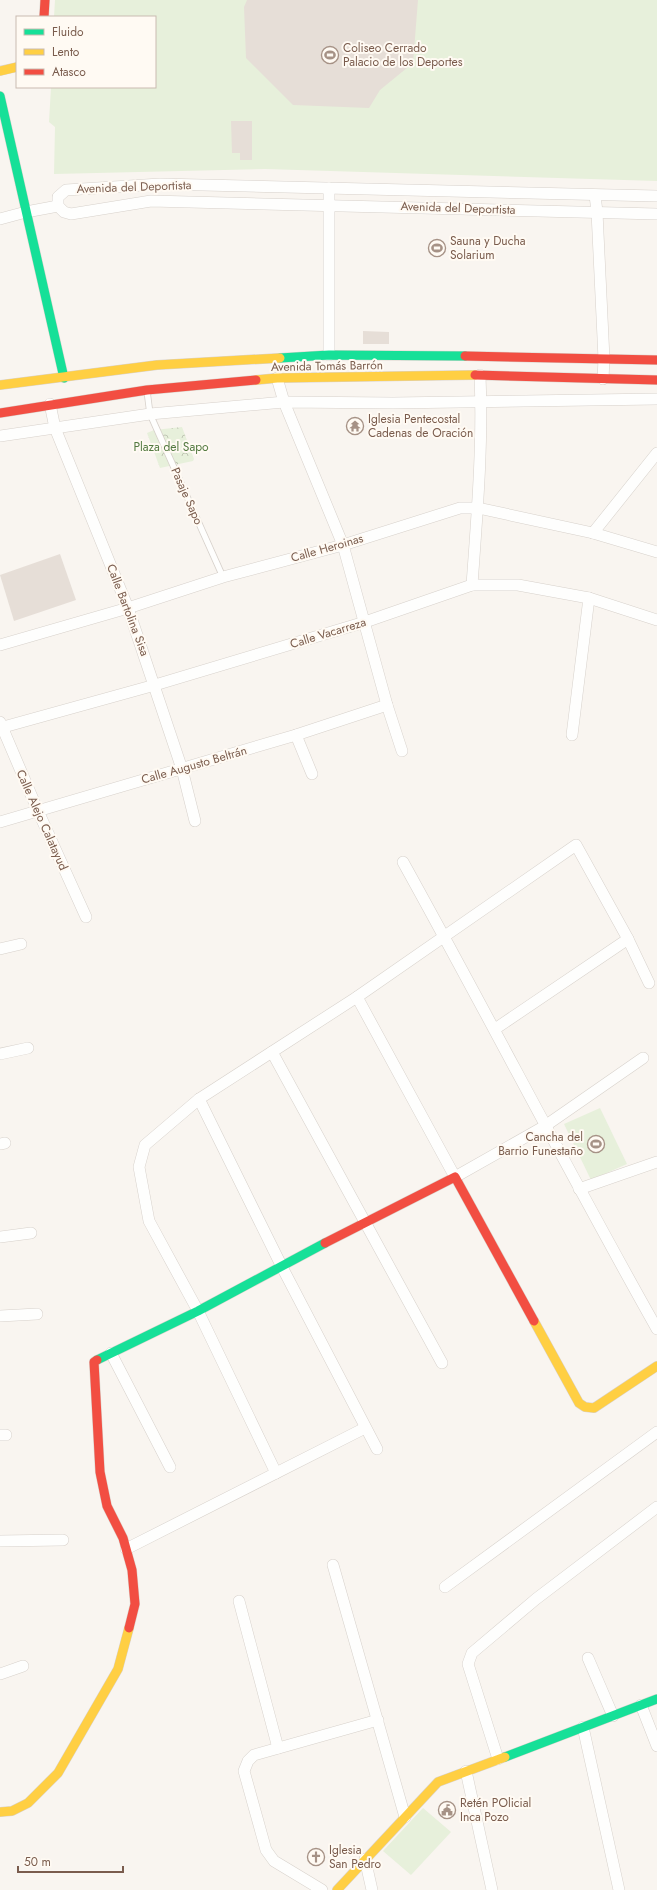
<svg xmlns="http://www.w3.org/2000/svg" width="657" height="1890" font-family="Jost,sans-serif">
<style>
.grass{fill:#e7f0db}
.forest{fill:url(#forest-crowns)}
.building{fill:#e6ded7}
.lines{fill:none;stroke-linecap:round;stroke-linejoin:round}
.lane-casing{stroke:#d7d1cb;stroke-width:7}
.street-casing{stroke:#d7d1cb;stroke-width:12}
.fast-casing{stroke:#d9d2cb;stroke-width:10}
.slow-casing{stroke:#d9d2cb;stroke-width:10}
.jam-casing{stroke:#d9d2cb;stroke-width:10}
.lane{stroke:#fefefd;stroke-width:5.5}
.street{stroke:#fefefd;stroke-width:11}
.fast{stroke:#16e098;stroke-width:9}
.slow{stroke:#ffcf43;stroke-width:9}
.jam{stroke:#f24e42;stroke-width:9}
.labels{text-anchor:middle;stroke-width:4;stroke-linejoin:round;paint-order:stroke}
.poi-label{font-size:12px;fill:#7a5c4d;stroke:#fffaf3;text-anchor:start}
.street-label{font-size:12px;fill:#7a5c4d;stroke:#fffaf3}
.park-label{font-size:12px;fill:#537a41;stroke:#fffaf3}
</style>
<defs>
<pattern id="forest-crowns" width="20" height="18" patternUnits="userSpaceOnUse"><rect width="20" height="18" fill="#e7f0db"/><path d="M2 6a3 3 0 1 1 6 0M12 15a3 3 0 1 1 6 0" fill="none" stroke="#c0c6b4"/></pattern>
</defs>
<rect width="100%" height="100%" fill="#f9f5f0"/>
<g class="grass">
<path d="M55,0H657V181L265,169L54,174L55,127L49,122L51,87H155V17H54Z"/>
<path d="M600,1108L627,1164L591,1180L564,1124Z"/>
<path d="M423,1808L451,1832L411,1875L383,1851Z"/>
</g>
<path class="forest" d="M182,427L194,459L193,461L160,468L147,433L154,430Z"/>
<g class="building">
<path d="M247,0H418L413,63L380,90L369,108L293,105L246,58L244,7Z"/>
<path d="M231,121H252V160H240V153H232Z"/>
<path d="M363,331L389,332V344H363Z"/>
<path d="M60,554L76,600L14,621L0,575Z"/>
</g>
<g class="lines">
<g class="lane-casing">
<path id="lane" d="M147,391L150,414L223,577"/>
</g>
<g class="street-casing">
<g id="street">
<path d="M595,195L597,212L604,359L603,379"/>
<path d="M657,196L160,184L66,190L58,197V206L64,212L71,214L151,201L657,214"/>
<path d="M0,219L26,212L58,206"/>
<path d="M329,355V188"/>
<path d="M277,378L284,402L343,545L387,705L402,751"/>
<path d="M50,404L55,428L128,608L182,769L195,821"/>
<path d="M0,436L150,414L284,402L393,403L657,399"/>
<path d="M593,533L657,453"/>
<path d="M472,585C477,515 483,445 480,375"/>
<path d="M0,645L128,608L223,577L343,545L460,508H478L593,533L657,552"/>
<path d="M0,722L38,811L86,917"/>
<path d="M0,728L155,685L365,622L472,585H518L589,598L657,620"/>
<path d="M296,735L312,774"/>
<path d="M572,735L589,598"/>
<path d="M0,822L296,735L387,705"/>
<path d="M403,862C489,1017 570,1175 657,1329"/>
<path d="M0,949L21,944"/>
<path d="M357,997L455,1177L545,1126L643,1058"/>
<path d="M495,1029L628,939"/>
<path d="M272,1052L442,1363"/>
<path d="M0,1054L28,1048"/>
<path d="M199,1099L282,1267L377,1449"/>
<path d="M0,1144L5,1143"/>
<path d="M579,1189L657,1162"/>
<path d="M0,1237L31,1233"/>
<path d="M0,1316L37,1314"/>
<path d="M111,1353L170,1467"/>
<path d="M0,1435H6"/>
<path d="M276,1473L198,1311L149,1221L139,1167L145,1145L199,1099L357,997L576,845L628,939L649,983"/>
<path d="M0,1541L63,1540"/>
<path d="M126,1549L365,1428"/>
<path d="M333,1565L405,1817"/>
<path d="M445,1587L657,1432"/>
<path d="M239,1601L278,1748"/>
<path d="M588,1658L613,1716"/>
<path d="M0,1674L23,1666"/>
<path d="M641,1705L657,1746"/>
<path d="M583,1727L619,1890"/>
<path d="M498,1759L468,1664L472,1653L536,1599L657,1507"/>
<path d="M466,1771L492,1890"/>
<path d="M365,1859L372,1890"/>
<path d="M322,1890L274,1861L266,1850L244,1771L248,1761L254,1755L378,1720"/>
</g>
</g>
<g class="fast-casing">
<g id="fast">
<path d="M0,96L64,378"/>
<path d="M280,358L329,355L465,356"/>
<path d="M97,1360L198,1311L325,1243"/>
<path d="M505,1757L657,1699"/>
</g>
</g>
<g class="slow-casing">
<g id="slow">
<path d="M0,71L17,67"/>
<path d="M256,380L277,378L475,375"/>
<path d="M0,385L157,365L280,358"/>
<path d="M534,1321L579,1403L585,1407L594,1408L657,1366"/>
<path d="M0,1812L12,1811L28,1803L58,1773L118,1669L129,1628"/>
<path d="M337,1890L438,1782L505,1757"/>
</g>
</g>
<g class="jam-casing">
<g id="jam">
<path d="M44,17L45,0"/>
<path d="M465,356L657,360"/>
<path d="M475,375L657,380"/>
<path d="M0,413L147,390L256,380"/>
<path d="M325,1243L455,1177L534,1321"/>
<path d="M97,1360L94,1362L100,1472L107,1506L123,1538L132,1570L135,1604L129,1628"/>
</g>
</g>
<use href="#lane" class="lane"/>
<use href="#street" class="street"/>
<use href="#fast" class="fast"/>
<use href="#slow" class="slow"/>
<use href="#jam" class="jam"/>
</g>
<defs>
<g id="stadium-ring" transform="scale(0.9)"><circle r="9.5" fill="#fffaf3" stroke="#a69286" stroke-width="1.5"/><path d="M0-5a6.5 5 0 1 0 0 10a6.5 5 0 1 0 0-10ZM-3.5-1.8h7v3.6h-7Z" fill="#a69286"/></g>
<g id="temple-ring" transform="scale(0.9)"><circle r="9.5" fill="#fffaf3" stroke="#a69286" stroke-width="1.5"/><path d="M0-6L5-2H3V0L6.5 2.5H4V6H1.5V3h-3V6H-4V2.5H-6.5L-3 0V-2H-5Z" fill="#a69286"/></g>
<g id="civic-ring" transform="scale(0.9)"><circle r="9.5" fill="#fffaf3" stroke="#a69286" stroke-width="1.5"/><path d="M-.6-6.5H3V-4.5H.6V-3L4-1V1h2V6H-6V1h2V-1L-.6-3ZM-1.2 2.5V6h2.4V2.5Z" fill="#a69286"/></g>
<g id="church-ring" transform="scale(0.9)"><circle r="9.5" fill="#fffaf3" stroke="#a69286" stroke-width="1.5"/><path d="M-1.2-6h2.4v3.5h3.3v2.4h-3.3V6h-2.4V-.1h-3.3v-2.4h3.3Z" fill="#a69286"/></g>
</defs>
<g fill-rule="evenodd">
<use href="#stadium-ring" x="330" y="55"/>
<use href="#stadium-ring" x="437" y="248"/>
<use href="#temple-ring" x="355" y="426"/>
<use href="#stadium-ring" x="596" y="1144"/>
<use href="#civic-ring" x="447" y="1810"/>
<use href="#church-ring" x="316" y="1857"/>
</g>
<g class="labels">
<g class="poi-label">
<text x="343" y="52">Coliseo Cerrado<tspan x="343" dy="14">Palacio de los Deportes</tspan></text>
<text x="450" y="245">Sauna y Ducha<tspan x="450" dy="14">Solarium</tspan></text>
<text x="368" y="423">Iglesia Pentecostal<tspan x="368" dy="14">Cadenas de Oración</tspan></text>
<text x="583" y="1141" text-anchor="end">Cancha del<tspan x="583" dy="14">Barrio Funestaño</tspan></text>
<text x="460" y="1807">Retén POlicial<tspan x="460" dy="14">Inca Pozo</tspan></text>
<text x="329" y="1854">Iglesia<tspan x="329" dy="14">San Pedro</tspan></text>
</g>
<g class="street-label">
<text transform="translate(134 187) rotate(-2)" y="4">Avenida del Deportista</text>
<text transform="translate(458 208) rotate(2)" y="4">Avenida del Deportista</text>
<text transform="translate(327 366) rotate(-1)" y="4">Avenida Tomás Barrón</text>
<text transform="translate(187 496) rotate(66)" y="4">Pasaje Sapo</text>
<text transform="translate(327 548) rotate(-16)" y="4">Calle Heroinas</text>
<text transform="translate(128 610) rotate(69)" y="4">Calle Bartolina Sisa</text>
<text transform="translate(328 633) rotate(-17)" y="4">Calle Vacarreza</text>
<text transform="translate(194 765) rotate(-16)" y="4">Calle Augusto Beltrán</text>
<text transform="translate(42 820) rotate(66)" y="4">Calle Alejo Calatayud</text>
</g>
<g class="park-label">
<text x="171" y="451">Plaza del Sapo</text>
</g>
</g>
<rect x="16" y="16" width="140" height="72" fill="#fffaf3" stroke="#cabbb1"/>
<rect x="24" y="29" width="20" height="6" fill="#16e098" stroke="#cabbb1"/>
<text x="52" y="36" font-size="12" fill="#7a5c4d">Fluido</text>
<rect x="24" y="49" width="20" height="6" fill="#ffcf43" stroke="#cabbb1"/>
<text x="52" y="56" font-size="12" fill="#7a5c4d">Lento</text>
<rect x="24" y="69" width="20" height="6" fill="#f24e42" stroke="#cabbb1"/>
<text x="52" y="76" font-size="12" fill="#7a5c4d">Atasco</text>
<path d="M18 1866v6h105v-6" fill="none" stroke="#7a5c4d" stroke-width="2"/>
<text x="24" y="1866" font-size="12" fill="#7a5c4d" stroke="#fffaf3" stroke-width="3" paint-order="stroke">50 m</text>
</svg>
